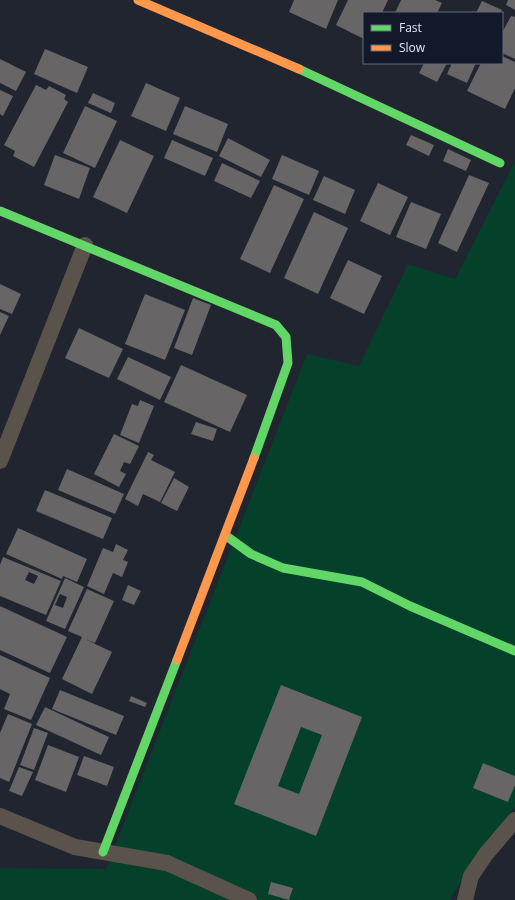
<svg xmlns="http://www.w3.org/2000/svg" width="515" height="900" font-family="'Open Sans',sans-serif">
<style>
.green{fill:#04402a}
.building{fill:#686567;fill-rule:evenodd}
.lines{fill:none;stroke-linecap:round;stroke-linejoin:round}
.street{stroke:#59534c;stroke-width:16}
.fast{stroke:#63d668;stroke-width:9}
.slow{stroke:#ff974d;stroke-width:9}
</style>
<rect width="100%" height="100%" fill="#20252f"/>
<path class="green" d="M515,161V806L460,883L450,900H0V868L106,869L307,354L359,366L408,264L455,279Z"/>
<g class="building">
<path d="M294,0H338L326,29L289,12Z"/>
<path d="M348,0H388L382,13H364V39L336,25Z"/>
<path d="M401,0H435L442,3L437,13H395Z"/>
<path d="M508,0H515V10L506,5Z"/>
<path d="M482,1L502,10L500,13H476Z"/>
<path d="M511,16L515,17V59L502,53V33Z"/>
<path d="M45,49L88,67L77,93L34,74Z"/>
<path d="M502,56L515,62V88L505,109L467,91L481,63H502Z"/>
<path d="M0,59L26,72L16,91L0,83Z"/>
<path d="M424,63H447L437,82L419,73Z"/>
<path d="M452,63H476L467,83L447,74Z"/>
<path d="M146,83L180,98L166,131L131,116Z"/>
<path d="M36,85L46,90L49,86L66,95L64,99L68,102L34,167L13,156L15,151L4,145Z"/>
<path d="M0,90L13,96L3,116L0,114Z"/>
<path d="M93,93L115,103L111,113L88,103Z"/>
<path d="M85,106L117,121L95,168L63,153Z"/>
<path d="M185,106L228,124L217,152L173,134Z"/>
<path d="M411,135L434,145L429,156L406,145Z"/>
<path d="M228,138L270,160L261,177L219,156Z"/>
<path d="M120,140L154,156L127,213L93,197Z"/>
<path d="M172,140L213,158L205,176L164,158Z"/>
<path d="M448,149L471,160L466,171L443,161Z"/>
<path d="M55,155L90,168L79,199L44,185Z"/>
<path d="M282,155L319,171L309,195L272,179Z"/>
<path d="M222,163L260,181L251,198L214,181Z"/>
<path d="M469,175L489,183L457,252L438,243Z"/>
<path d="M324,176L355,190L345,214L313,200Z"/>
<path d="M378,183L408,197L390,235L360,221Z"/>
<path d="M274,185L304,199L270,273L240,259Z"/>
<path d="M411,202L441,214L426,249L396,237Z"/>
<path d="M314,212L348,228L318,294L284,278Z"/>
<path d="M348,260L382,276L364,314L330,298Z"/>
<path d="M0,284L21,294L12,314L0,309Z"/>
<path d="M145,294L185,310L165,360L125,344Z"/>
<path d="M193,298L211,305L192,355L174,348Z"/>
<path d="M0,312L9,316L0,335Z"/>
<path d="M79,328L123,349L109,378L65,358Z"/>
<path d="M128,357L171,377L160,400L117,379Z"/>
<path d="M181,365L247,395L230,432L164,402Z"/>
<path d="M140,400L154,406L139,443L120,435L132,404L138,406Z"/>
<path d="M196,422L217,429L213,441L191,434Z"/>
<path d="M114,434L139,446L130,464L124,462L120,471L126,474L119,487L94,474Z"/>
<path d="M148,452L154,455L151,460L175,472L160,502L143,494L138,506L125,499Z"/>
<path d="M67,469L124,494L115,514L58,490Z"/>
<path d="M174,478L189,487L177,511L161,503Z"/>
<path d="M45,490L112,518L103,539L36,511Z"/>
<path d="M18,528L87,559L77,582L63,576L62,579L6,554Z"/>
<path d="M116,544L128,550L123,560L128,562L122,577L113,573L104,594L87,586L103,548L113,552Z"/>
<path d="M3,557L61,581L46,615L0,596V565ZM29,572L38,576L34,584L25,580Z"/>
<path d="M65,578L84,587L65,629L46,621ZM60,594L67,597L63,608L55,605Z"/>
<path d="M128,585L141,591L134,605L122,600Z"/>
<path d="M87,589L114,601L95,643L85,639L112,652L92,694L62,679L82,637L68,631Z"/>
<path d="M0,606L67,637L50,673L0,650Z"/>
<path d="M0,655L50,678L31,720L4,709L10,694L0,689Z"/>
<path d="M281,685L362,717L316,836L234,804ZM301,727L322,735L299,794L278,786Z"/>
<path d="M60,690L124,716L116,735L52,709Z"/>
<path d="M131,696L147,703L145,707L129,701Z"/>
<path d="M45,707L109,737L101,755L36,725Z"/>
<path d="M8,714L32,724L9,782L0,778V733Z"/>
<path d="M34,728L48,733L34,770L20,765Z"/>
<path d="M48,745L79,757L66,792L35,780Z"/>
<path d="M84,756L114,767L107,786L77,775Z"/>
<path d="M483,763L515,776V785L508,802L473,788Z"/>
<path d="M19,767L33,772L22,796L9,791Z"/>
<path d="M271,882L293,888L289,900L268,894Z"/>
</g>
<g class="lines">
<g class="street">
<path d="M0,461L85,245"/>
<path d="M0,816L75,847L167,863L249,900"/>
<path d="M465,900L471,876L486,854L515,820"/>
</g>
<g class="fast">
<path d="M299,69L500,163"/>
<path d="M0,211L276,325L286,337L288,363L254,458"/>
<path d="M225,535L251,554L283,568L362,582L410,606L515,651"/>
<path d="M103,852L177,660"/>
</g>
<g class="slow">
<path d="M138,0L299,69"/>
<path d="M177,660L254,458"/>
</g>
</g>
<rect x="363" y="12" width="140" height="52" fill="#11192a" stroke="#656c7b"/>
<rect x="371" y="25" width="20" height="6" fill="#63d668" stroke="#656c7b"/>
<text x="399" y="32" font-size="12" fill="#e2e8f5">Fast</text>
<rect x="371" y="45" width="20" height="6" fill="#ff974d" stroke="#656c7b"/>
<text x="399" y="52" font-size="12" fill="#e2e8f5">Slow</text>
</svg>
